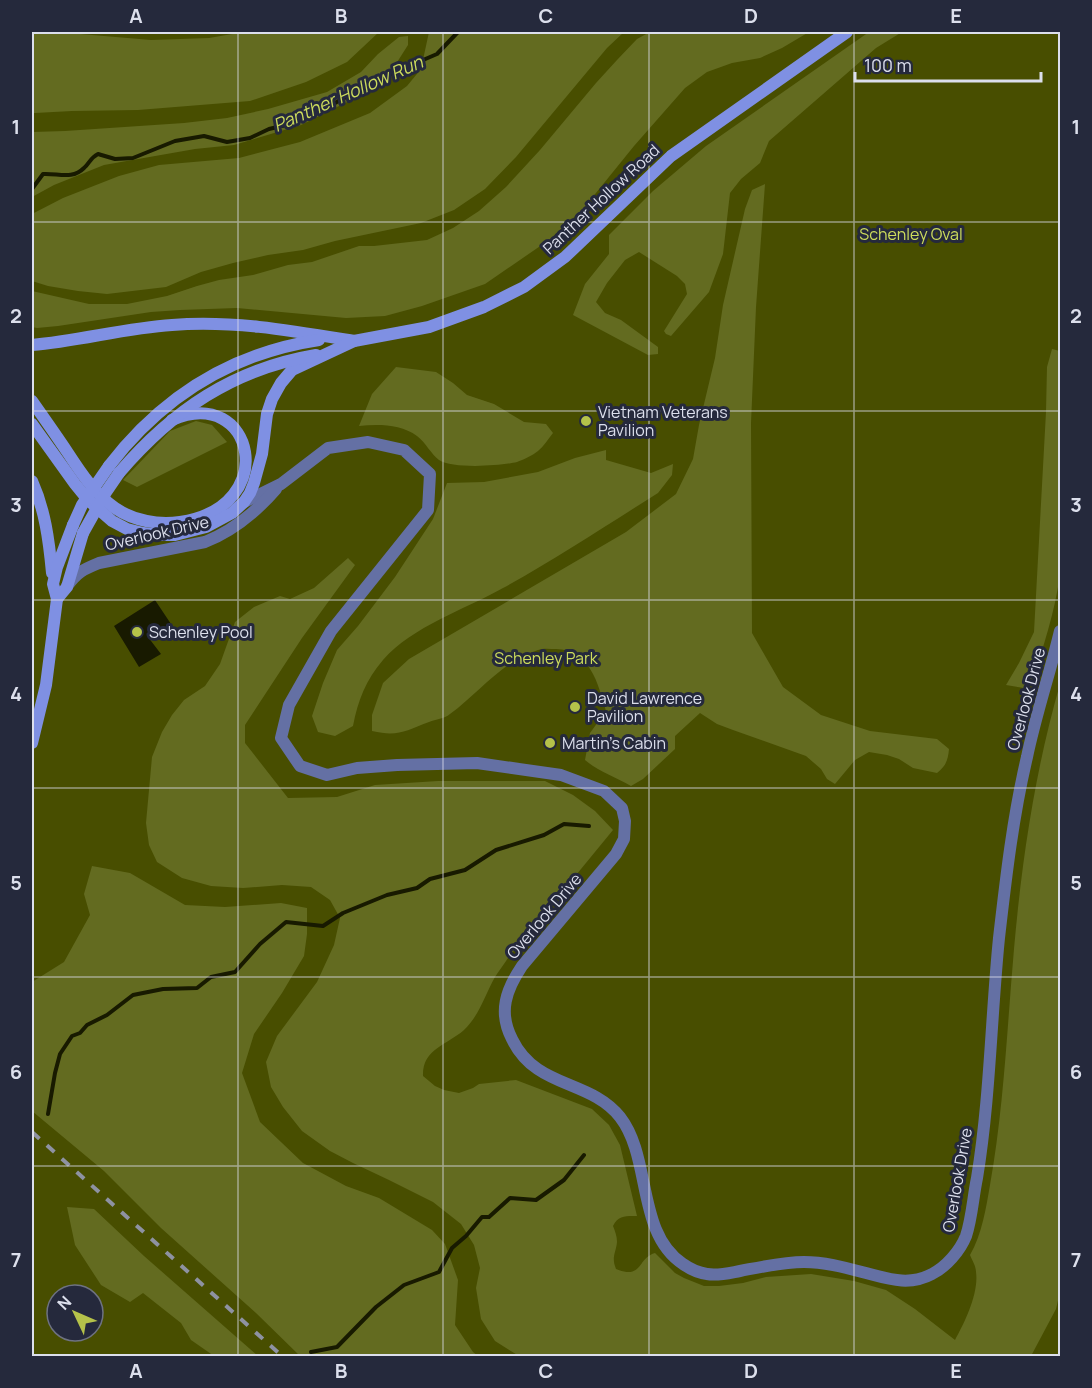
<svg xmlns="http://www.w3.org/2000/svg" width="1092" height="1388" font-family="Manrope,sans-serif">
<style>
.green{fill:#484e00;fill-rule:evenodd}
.forest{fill:#636b20}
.water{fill:#181a00}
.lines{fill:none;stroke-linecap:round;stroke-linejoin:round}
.stream{stroke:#181a00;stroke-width:4}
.street{stroke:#6470a4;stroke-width:12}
.secondary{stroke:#7f90e3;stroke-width:12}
.rail{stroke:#8e92a2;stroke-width:4;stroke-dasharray:10 10;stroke-linecap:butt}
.secondary-bridge{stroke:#7f90e3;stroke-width:12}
.grid{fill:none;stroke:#dcdfec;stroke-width:1.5;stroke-opacity:0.55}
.poi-dot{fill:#b5c24a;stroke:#25293c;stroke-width:2}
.labels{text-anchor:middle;stroke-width:6;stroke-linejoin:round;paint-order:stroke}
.street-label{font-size:16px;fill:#dcdfec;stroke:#25293c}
.park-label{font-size:16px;fill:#cddc5c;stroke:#25293c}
.poi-label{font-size:16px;fill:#dcdfec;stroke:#25293c;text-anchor:start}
.water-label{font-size:18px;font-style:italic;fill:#cddc5c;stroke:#25293c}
.neatline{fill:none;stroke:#dcdfec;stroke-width:2}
.grid-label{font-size:20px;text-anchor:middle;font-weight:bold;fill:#dcdfec}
</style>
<rect width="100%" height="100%" fill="#2e3346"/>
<path class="green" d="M32,32H1060V1356H32ZM57,1295H93V1331H57Z"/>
<g class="forest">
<path d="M32,32H57L151,40L209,38L244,32H379L347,62L306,82L250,101L138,110L72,111L35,113H32Z"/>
<path d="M429,32H624L607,48L516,157L485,189L454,210L421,223L335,241L303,250L268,255L233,263L201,272L166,287L107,294L78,291L48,286L32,281V214L63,198L119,176L159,165L239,158L300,142L370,113L407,86L421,69Z"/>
<path d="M650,32H809L782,48L760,58L732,63L707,72L685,88L634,146L583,209L549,240L485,284L422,306L385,316L346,318L237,308L180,310L151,312L58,326L37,328L32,327V291L89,304H127L167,296L197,286L219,280L253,275L288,265L312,262L359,246H374L427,240L453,228L479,211L506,187L540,150L596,83L617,60L637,39Z"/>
<path d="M869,32H902L876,48L769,141L760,163L741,179L730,193L723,254L709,292L671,336L666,334L664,331L687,294L685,284L677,276L639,252L625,260L607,283L596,302L605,313L621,320L658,347V354L648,355L573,315L585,284L609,254V235L653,191L706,146Z"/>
<path d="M408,36V45L394,67L376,85L353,99L301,125L234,145L195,149L104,165L54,185L32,197V132L65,131L184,123L227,118L268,109L327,92L361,72L378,54L399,37Z"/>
<path d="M765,184L756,307L751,423L752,633L783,687L821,715L870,731L937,739L949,749C948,760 946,766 937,773L913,768L899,759L887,755L869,752L855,760L835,784L827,779L821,769L806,756L733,730L717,724L700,713L675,736V749L643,779L631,786C616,777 599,772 585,760L590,733L606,711C598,683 590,650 556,649C550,649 543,648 538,650C502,661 479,693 450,714C444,719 436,719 429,722C405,731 398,737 372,731V715L383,683L409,659L626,532L676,494L693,459L699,425L715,358L723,305L745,209L752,190Z"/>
<path d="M1052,349L1060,351V574C1055,612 1043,648 1031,684L1024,688L1006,685L1019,663L1034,632L1046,412L1047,367Z"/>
<path d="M396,367L436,372L453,383L467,395L494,404L524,422L546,424L553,433C548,439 544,446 538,451C533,455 523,460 517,462C501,466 452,469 439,460C431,454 426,443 417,436C401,424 378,424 359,426L372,394Z"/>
<path d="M196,421L212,425L227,442L137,487L123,480L170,431Z"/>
<path d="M606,450V460L651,473L673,464L672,475L658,493C607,525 556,559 503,588C464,610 413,626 383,660C366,680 358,700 353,726L335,736L318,732L312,716L323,683L337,650L358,626L395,577L433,519L447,483L484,482L538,472L575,458Z"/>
<path d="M348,558L355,565L302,638L245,725V743L288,798L337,797L375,785L438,781H545L573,795L595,811L613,830L508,958C504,964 499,971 495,977C485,995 479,1016 464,1030C447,1045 422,1049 423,1076L435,1086L444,1090L459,1093L473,1088L479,1084L516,1080L592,1109L609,1125L620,1145L637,1216C627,1216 618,1215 613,1226C615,1231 617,1236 617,1242C616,1253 611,1257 616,1269C643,1280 637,1258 655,1253L675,1273L684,1278L704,1286H719L743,1283L766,1277L811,1274L854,1281L886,1290L915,1309L955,1340C965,1322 979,1293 976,1272C976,1266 972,1260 970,1255C982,1234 986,1208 990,1185C1004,1107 1007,1028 1014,949C1022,859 1035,771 1060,684V1292L1056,1309L1031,1356H519L495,1341L481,1319L476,1288L480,1268L474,1245L461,1224L433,1202L389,1180L353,1163L330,1151L302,1131L283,1107L271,1087L266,1062L277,1036L317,982L334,945L340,918L330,900L311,887L282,885L243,888L211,886L182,878L157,862L149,845L146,823L152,757L162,732L172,715L184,700L205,686L220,664L235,622L254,607L280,596L290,599L314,588Z"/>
<path d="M92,866L130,873L185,905L225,907L281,903L307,908V934L304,956L282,993L254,1034L242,1073L260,1122L303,1163L346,1186L379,1198L432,1230L445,1244L458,1280L455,1325L473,1352L478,1356H300L256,1313L161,1228L104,1171L32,1111V982L64,962L90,915L84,894Z"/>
<path d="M67,1207L94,1209L144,1256L258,1356H214L191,1340L181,1323L143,1293L130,1302L101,1285L75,1245Z"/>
</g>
<path class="water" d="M155,600L171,624L148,637L161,654L139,667L114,626Z"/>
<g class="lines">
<g class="stream">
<path d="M32,189L43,174C58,173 72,180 84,168C90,163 90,158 98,154L115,159L133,158L175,141L204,136L227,142L250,138L269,129L290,124L324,109L379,79L437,54L458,32"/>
<path d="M48,1114L55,1073L60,1054L72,1036L80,1033L87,1025L107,1015L133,995L163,989L197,988L211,977L235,972L260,944L286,922L323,926L343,913L387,895L417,888L430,879L465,870L496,850L544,835L564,824L589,826"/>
<path d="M311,1352L337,1347L376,1307L404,1285L439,1272L452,1248L466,1236L482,1217H489L510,1198L536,1200L564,1180L584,1155"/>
</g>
<g class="street">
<path d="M244,502L281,484L328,448L368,442L404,450L430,474L428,510L331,631L289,705L281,738L300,766L327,775L357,768L397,765L477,763L561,775L604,791L622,808L625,821L624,839L616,854L522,966C506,990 498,1012 512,1039C536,1089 590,1079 620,1117C652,1158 636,1233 683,1264C690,1269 699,1273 707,1274C718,1276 729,1273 740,1271C761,1267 783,1262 804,1262C824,1262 843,1267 862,1272C886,1278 908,1287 932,1274C946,1267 960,1251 966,1236C972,1218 973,1197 977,1178C990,1099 991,1018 999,938C1006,877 1013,816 1027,757C1036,714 1050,673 1060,631"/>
<path d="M67,586C78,572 82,570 99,563L205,542C233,531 256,512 276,489"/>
</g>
<g class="secondary">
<path d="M32,345C79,341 125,328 172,325C233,320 294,331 354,341"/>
<path d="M32,401C44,418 56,435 68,453C81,473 95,494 115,508C134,521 158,525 180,522C282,507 254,384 172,420"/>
<path d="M32,424L75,484L88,500L112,521L127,529L143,533L160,535H175L206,527L232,513L244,502L250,493L254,483L262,454L267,414L272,399L281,383L292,370L354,341L429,327L484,307L524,287L565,257L671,156L847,32"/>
<path d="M109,466C162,397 232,353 319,340"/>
<path d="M119,473C173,410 233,369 316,355"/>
<path d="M32,481C45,510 49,540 52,573"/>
<path d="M57,599L67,587L83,533"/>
<path d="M32,743L46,685L57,599L53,584L57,567L73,525"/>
</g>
<path class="rail" d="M32,1132L282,1356"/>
<g class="secondary-bridge">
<path d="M73,525L82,505L109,466"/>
<path d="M83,533L106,492L119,473"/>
</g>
</g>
<path class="grid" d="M238,32V1356M443,32V1356M649,32V1356M854,32V1356M32,222H1060M32,411H1060M32,600H1060M32,788H1060M32,977H1060M32,1166H1060"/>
<g class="poi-dot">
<circle cx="586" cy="421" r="6"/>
<circle cx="137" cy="632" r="6"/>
<circle cx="575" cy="707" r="6"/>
<circle cx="550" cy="743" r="6"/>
</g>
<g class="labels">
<g class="street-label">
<text transform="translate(601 199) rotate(-43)" y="6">Panther Hollow Road</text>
<text transform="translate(157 533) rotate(-13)" y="6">Overlook Drive</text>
<text transform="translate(1026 699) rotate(-75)" y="6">Overlook Drive</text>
<text transform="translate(544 916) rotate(-50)" y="6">Overlook Drive</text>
<text transform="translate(957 1180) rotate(-80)" y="6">Overlook Drive</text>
</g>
<g class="park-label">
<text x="911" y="240">Schenley Oval</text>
<text x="546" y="664">Schenley Park</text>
</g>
<g class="poi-label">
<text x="598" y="418">Vietnam Veterans<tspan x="598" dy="18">Pavilion</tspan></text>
<text x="149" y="638">Schenley Pool</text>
<text x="587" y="704">David Lawrence<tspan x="587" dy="18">Pavilion</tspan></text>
<text x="562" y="749">Martin's Cabin</text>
</g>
<g class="water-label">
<text transform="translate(348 94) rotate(-24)" y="6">Panther Hollow Run</text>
</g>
</g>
<rect width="1092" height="1388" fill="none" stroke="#25293c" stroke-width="66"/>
<g transform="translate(75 1313) rotate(314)"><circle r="28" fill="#25293c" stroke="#6e7282" stroke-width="1.5"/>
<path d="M0-4.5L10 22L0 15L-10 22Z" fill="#b5c24a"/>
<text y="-9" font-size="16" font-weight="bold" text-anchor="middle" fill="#dcdfec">N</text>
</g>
<path d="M855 72v9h186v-9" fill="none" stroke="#dcdfec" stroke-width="3"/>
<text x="864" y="72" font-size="18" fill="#dcdfec" stroke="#25293c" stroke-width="4.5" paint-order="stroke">100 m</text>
<rect x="33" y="33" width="1026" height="1322" class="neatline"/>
<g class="grid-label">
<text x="136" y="23">A</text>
<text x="341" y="23">B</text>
<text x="546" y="23">C</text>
<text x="751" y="23">D</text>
<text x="956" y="23">E</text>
<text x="16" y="134">1</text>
<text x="1076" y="134">1</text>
<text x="16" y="323">2</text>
<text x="1076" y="323">2</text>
<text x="16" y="512">3</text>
<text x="1076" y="512">3</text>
<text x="16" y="701">4</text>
<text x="1076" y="701">4</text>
<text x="16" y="890">5</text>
<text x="1076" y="890">5</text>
<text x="16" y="1079">6</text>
<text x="1076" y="1079">6</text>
<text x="16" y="1267">7</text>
<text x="1076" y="1267">7</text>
<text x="136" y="1378">A</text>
<text x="341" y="1378">B</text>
<text x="546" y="1378">C</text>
<text x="751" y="1378">D</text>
<text x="956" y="1378">E</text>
</g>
</svg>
